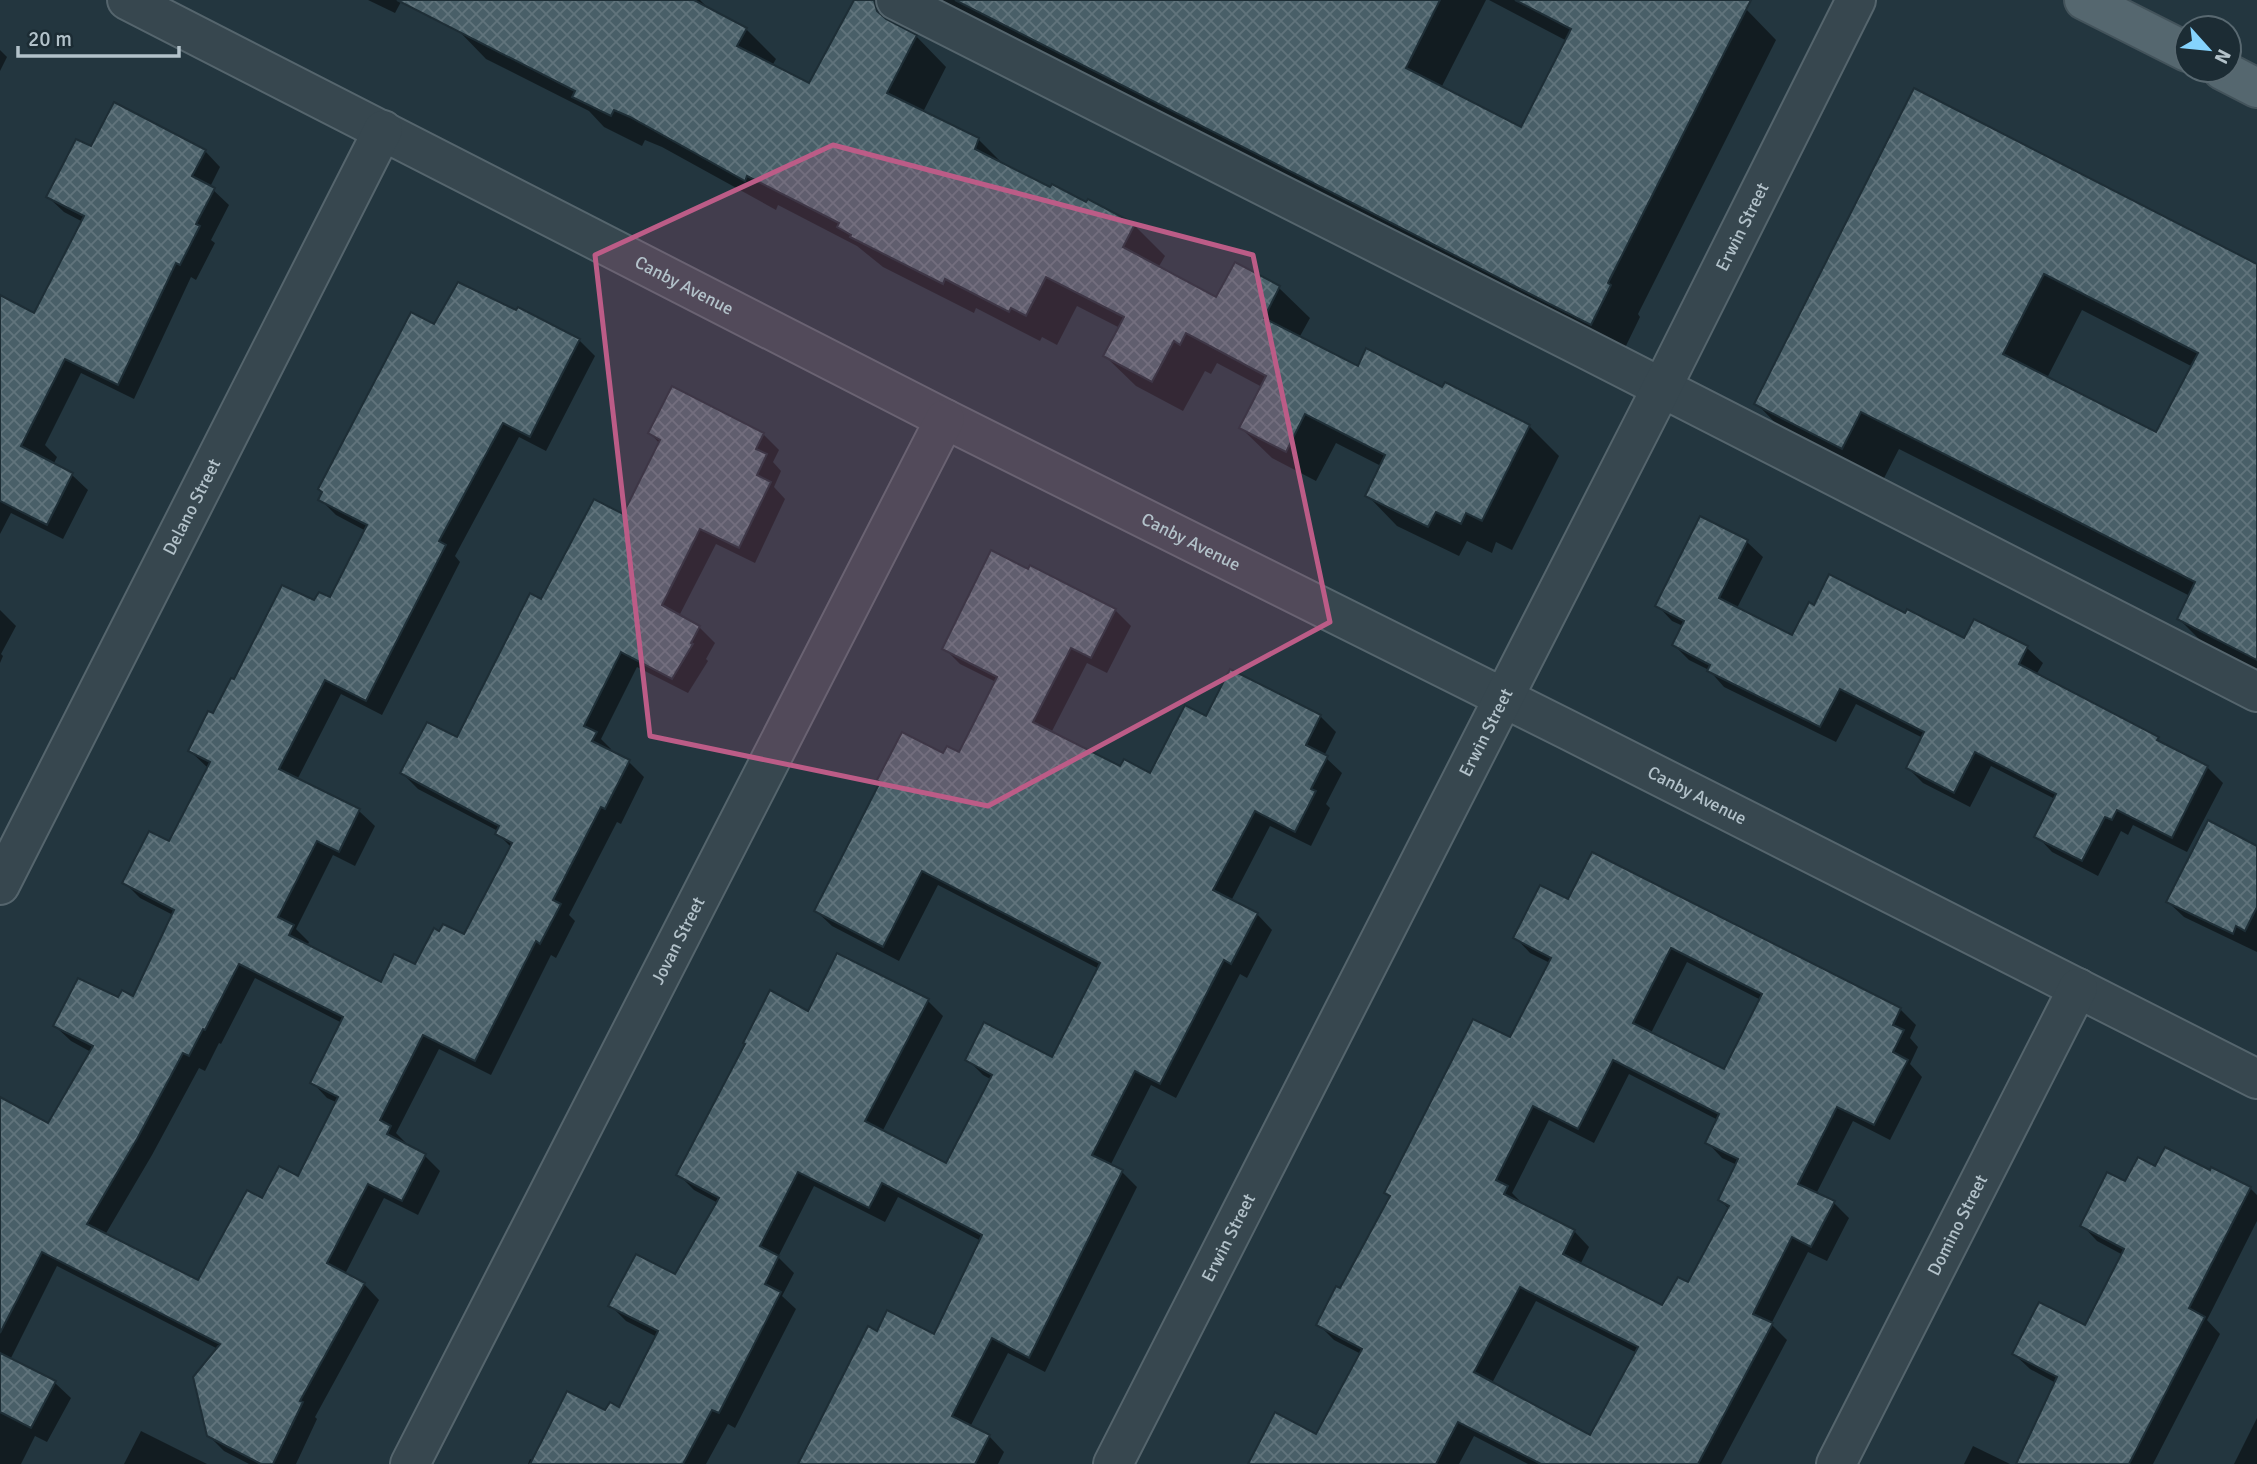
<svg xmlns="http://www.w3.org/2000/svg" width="2257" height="1464" font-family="Signika,sans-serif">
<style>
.shadow{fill:#0007;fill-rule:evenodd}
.building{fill:url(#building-cross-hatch);stroke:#1e2e36;stroke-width:2;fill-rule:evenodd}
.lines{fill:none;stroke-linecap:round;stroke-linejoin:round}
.minor-casing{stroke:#55656d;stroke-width:42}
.major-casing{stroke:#43535b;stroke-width:42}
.minor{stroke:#37474f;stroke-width:38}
.major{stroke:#55676f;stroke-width:38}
.marked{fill:#bc5c87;fill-opacity:0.2;stroke:#bc5c87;stroke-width:5;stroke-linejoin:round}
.labels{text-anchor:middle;stroke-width:7;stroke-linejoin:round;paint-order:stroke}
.street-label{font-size:18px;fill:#b3c2ca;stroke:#1c2c34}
</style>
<defs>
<pattern id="building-cross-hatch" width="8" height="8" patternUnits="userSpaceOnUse" patternTransform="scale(1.75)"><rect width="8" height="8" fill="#495f68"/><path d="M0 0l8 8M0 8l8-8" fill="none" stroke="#61747c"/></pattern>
</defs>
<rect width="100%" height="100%" fill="#23363f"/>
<g class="shadow">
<path d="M368,0H402L395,13Z"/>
<path d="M462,0H700L711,11L746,29L776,59L772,66L809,85L856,0H1486L1441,88L1522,130L1567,41L1489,0H1728L1746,9L1776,40L1638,314L1640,317L1622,354L907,20L904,31L916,36L946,67L923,112L978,139L1005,166L1051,190L1134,225L1165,256L1158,268L1217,299L1235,264L1279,288L1310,318L1299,338L1358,368L1443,389L1529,426L1559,456L1512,550L1496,542L1492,553L1467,541L1459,556L1397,526L1367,495L1381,466L1336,443L1316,481L1272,458L1241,428L1262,387L1217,363L1211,374L1205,371L1183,411L1136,386L1105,356L1120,328L1077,306L1057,345L1042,337L1040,341L976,308L974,313L883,267L857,246L778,205L776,210L662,147L645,140L642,146L604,127L589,111L486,59L456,28Z"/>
<path d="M0,50L7,57L0,71Z"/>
<path d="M1915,90L2257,266V677L2216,656L2179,619L2190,596L1899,449L1880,486L1793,441L1756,403ZM2082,310L2193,367L2157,435L2047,378Z"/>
<path d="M92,149L205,151L220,167L210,187L229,205L211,240L215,243L196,280L191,277L134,399L81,373L45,445L57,457L53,465L72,475L88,490L63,539L11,513L0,534V297L35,316L83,222L64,212L48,197Z"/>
<path d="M462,284L579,340L595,356L546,451L519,437L455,556L460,562L382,715L341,694L297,780L359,811L375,826L355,866L333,855L296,929L309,942L307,946L382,984L465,937L512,848L497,833L498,831L418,789L402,773L457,739L541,601L623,516L660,444L650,433L673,388L763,434L779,450L773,462L781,471L774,487L785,499L755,563L716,544L679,616L699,627L715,643L706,659L708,661L688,693L637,667L601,739L611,749L610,752L629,762L644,777L621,824L617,822L569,915L575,921L556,958L551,955L491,1075L439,1049L396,1133L406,1143L404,1145L425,1156L440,1171L418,1215L384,1198L345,1274L364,1284L379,1300L315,1417L317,1419L296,1464H249L224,1451L208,1435L218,1349L57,1266L10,1360L55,1383L71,1398L47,1442L35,1436L21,1464H0V1130L49,1125L91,1052L71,1041L55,1026L119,1000L134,998L173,915L140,898L124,882L170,844L208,768L190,751L234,682L315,603L331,600L366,531L336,515L320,499ZM255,978L342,1023L312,1082L327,1098L338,1103L299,1179L262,1201L199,1283L105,1235L152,1155L199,1068L205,1071L219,1043L221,1044Z"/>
<path d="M1701,518L1747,542L1763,557L1737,608L1793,637L1906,615L1965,640L2027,648L2043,663L2036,675L2207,767L2223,783L2187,852L2133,825L2128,835L2121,831L2098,876L2052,852L2037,836L2055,799L1991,766L1970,807L1923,783L1908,768L1923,738L1856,704L1836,742L1724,687L1709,670L1689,660L1674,645L1683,626L1672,621L1657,605Z"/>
<path d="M0,610L16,626L1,654L3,656L0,663Z"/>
<path d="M1115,610L1131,626L1107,673L1087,663L1051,733L1121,768L1151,775L1207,719L1231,671L1320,716L1336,732L1324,756L1342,773L1326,804L1330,808L1311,846L1270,826L1231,901L1257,914L1272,930L1247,978L1240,974L1176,1098L1151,1085L1110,1166L1122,1172L1137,1187L1045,1372L1008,1353L970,1427L989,1436L1004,1452L998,1464H810L878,1333L935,1336L981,1241L898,1197L885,1222L814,1186L778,1257L794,1273L782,1296L796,1309L735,1428L728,1424L706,1464H528L530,1459L533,1461L606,1413L620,1409L657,1337L626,1321L610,1305L676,1276L718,1203L694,1190L678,1174L809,1013L928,1001L943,1016L882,1132L947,1165L992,1080L983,1075L967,1059H1052L1099,969L938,885L899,961L832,926L816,911L944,755H959L996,682L960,664L944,648Z"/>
<path d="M2257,848V952L2184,917L2168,902Z"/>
<path d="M1569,902L1900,1009L1916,1025L1910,1038L1918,1047L1910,1064L1922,1077L1890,1140L1853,1121L1816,1194L1834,1203L1849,1218L1827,1261L1808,1252L1771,1324L1787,1340L1721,1464H1528L1474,1436L1459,1464H1256L1317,1436L1361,1354L1334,1340L1318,1324L1341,1290L1391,1197L1386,1192L1511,1040L1550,963L1530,953L1515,937ZM1687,962L1761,1000L1725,1071L1651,1033ZM1629,1074L1718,1120L1707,1142L1722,1158L1737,1165L1720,1200L1729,1209L1689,1284L1663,1307L1580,1265L1589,1247L1574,1231L1521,1205L1522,1203L1512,1193L1549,1120L1594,1143ZM1536,1301L1637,1353L1591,1437L1492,1383Z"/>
<path d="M2156,1168L2210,1172L2250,1188L2257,1195V1221L2207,1320L2220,1334L2153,1464H2017L2056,1383L2030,1369L2014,1354L2086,1328L2123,1255L2097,1241L2082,1225L2126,1184Z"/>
<path d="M2257,1418V1464H2234Z"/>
<path d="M141,1431L207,1464H124Z"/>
<path d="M1973,1446L2010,1464H1964Z"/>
</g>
<g class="building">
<path d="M397,0H694L747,28L737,46L809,83L854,0H874L877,11L886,19L917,35L887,93L979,138L975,149L1050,187L1052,184L1086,202L1088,199L1135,224L1123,247L1216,297L1235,262L1280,286L1264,318L1358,366L1366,348L1442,387L1445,382L1530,425L1482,521L1466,513L1461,524L1436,512L1428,527L1365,496L1385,455L1305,414L1286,452L1239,428L1266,376L1186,333L1180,345L1174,341L1152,382L1103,356L1124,317L1046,277L1026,316L1011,308L1009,312L945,279L943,284L850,237L851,235L837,227L839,223L747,176L745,181L630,117L614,110L611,116L572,97L575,91Z"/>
<path d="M955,0H1440L1406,68L1521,127L1571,29L1515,0H1751L1608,283L1611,285L1591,325Z"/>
<path d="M1914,88L2257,264V660L2177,619L2195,582L2057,511L1861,412L1842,449L1754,404ZM2044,274L2198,353L2156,432L2003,354Z"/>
<path d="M114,102L206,150L192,176L215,188L196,224L200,226L180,265L176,263L118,385L65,359L21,446L73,473L47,525L0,501V295L34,313L84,216L46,197L76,139L91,146Z"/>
<path d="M458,282L516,310L518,307L580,339L530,437L503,423L439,541L446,545L366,701L325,680L279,769L360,809L339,852L317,841L278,917L294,925L289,935L381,982L394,954L415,964L434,928L439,931L443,924L464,934L512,843L495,834L499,826L400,773L427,722L457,737L530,593L541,599L594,499L623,514L660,440L648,433L672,386L764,433L756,449L767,454L757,475L771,482L739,548L700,529L662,605L700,626L691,643L693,644L672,679L621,652L584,726L597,732L592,741L630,760L605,809L601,807L553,900L561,904L540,944L536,941L475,1061L423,1035L380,1120L391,1126L387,1134L426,1154L402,1201L368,1184L327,1263L365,1283L300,1401L303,1402L273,1464H261L207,1436L193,1377L220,1344L42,1252L0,1333V1097L48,1123L93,1046L53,1026L78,978L118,997L122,990L133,996L174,910L122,883L149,831L169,841L210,762L188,751L208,711L213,713L231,678L234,679L282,585L314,600L319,592L330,597L367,525L318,500L322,492L318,489L411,312L434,324ZM239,964L343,1017L310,1083L338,1097L298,1176L279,1166L262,1198L247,1190L198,1280L87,1224L137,1139L183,1053L189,1056L203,1029L205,1030Z"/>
<path d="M1700,516L1748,540L1719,598L1792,635L1809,602L1814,605L1829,574L1905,613L1907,609L1964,638L1974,619L2028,646L2019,664L2159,737L2157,740L2208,766L2172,838L2117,810L2112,820L2105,817L2082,861L2034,837L2056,794L1975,752L1954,793L1906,768L1924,732L1840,689L1820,727L1707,671L1710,665L1672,645L1684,621L1655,606Z"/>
<path d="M991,550L1028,569L1030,565L1116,609L1091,658L1071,648L1033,722L1120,766L1124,759L1150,773L1185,705L1206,716L1230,669L1321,715L1306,745L1328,756L1311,789L1316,791L1295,832L1255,811L1213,890L1258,913L1231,964L1224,960L1160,1084L1135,1071L1092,1155L1123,1170L1029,1358L992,1338L952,1416L990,1435L975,1464H798L868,1326L877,1331L887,1310L934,1334L982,1235L882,1183L869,1208L798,1172L760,1246L779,1256L765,1284L781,1292L719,1413L712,1410L683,1464H530L567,1391L605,1410L610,1402L619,1407L658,1331L608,1306L636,1254L675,1274L719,1198L676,1175L745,1044L743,1043L770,990L808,1011L837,953L929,999L865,1121L946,1163L992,1075L965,1060L984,1022L1052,1057L1100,963L922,871L883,947L814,911L880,782L877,780L902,732L943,753L947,746L959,752L997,677L942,649Z"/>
<path d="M2208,820L2257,846V907L2245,931L2236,926L2233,934L2166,902Z"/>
<path d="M1592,852L1901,1008L1893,1025L1904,1030L1893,1052L1908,1060L1874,1125L1837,1107L1798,1184L1835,1201L1811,1247L1792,1237L1753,1314L1773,1323L1698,1464H1541L1458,1422L1436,1464H1248L1275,1412L1316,1434L1362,1349L1316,1325L1336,1286L1340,1288L1390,1196L1384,1193L1473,1019L1510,1037L1551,958L1513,938L1540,885L1568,899ZM1671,948L1762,994L1724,1069L1633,1023ZM1613,1060L1719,1114L1705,1143L1738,1159L1718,1200L1729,1206L1688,1282L1678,1277L1662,1305L1563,1254L1575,1230L1504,1194L1508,1186L1496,1180L1533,1106L1578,1129ZM1520,1287L1638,1347L1590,1435L1474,1372Z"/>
<path d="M2165,1147L2210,1170L2211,1167L2251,1187L2189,1308L2205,1317L2129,1464H2016L2057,1377L2012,1354L2039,1302L2085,1325L2124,1249L2080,1226L2107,1172L2125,1181L2138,1157L2155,1166Z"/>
<path d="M0,1353L56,1381L31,1428L0,1412Z"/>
</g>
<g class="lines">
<g class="minor-casing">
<g id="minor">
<path id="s1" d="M127,0L945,419L1568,730L2257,1079"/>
<path d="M896,0L1582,347L2257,692"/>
<path id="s2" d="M0,885L383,130"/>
<path id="s3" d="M410,1464L945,419"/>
<path id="s4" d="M1113,1464L1662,387L1856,0"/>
<path id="s5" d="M1836,1464L2078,988"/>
</g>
</g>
<g class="major-casing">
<g id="major">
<path d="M2084,0L2187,52"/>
<path d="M2222,70L2257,88"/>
</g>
</g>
<use href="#minor" class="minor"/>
<use href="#major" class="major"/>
</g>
<path class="marked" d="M833,145L1253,255L1330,622L988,806L650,736L595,255Z"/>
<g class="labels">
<g class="street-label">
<text dy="6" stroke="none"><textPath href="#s4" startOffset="1388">Erwin Street</textPath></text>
<text dy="6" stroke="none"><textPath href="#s1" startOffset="626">Canby Avenue</textPath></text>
<text dy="6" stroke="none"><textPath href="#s2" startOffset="424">Delano Street</textPath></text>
<text dy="6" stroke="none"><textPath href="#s1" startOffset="1194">Canby Avenue</textPath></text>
<text dy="6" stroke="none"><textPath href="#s4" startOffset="821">Erwin Street</textPath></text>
<text dy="6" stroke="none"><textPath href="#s1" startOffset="1760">Canby Avenue</textPath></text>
<text dy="6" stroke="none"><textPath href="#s3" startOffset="588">Jovan Street</textPath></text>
<text dy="6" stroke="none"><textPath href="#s5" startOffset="268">Domino Street</textPath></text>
<text dy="6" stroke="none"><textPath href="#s4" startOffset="254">Erwin Street</textPath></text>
</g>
</g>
<g transform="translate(2208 49) rotate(117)"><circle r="33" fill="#1c2c34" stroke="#586870" stroke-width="2"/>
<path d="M0-5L12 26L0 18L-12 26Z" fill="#85d3fd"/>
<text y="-10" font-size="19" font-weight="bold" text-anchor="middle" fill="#b3c2ca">N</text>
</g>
<path d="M18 46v10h161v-10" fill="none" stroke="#b3c2ca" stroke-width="3.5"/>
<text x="28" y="46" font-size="21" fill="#b3c2ca" stroke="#1c2c34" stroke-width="5" paint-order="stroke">20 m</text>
</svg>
